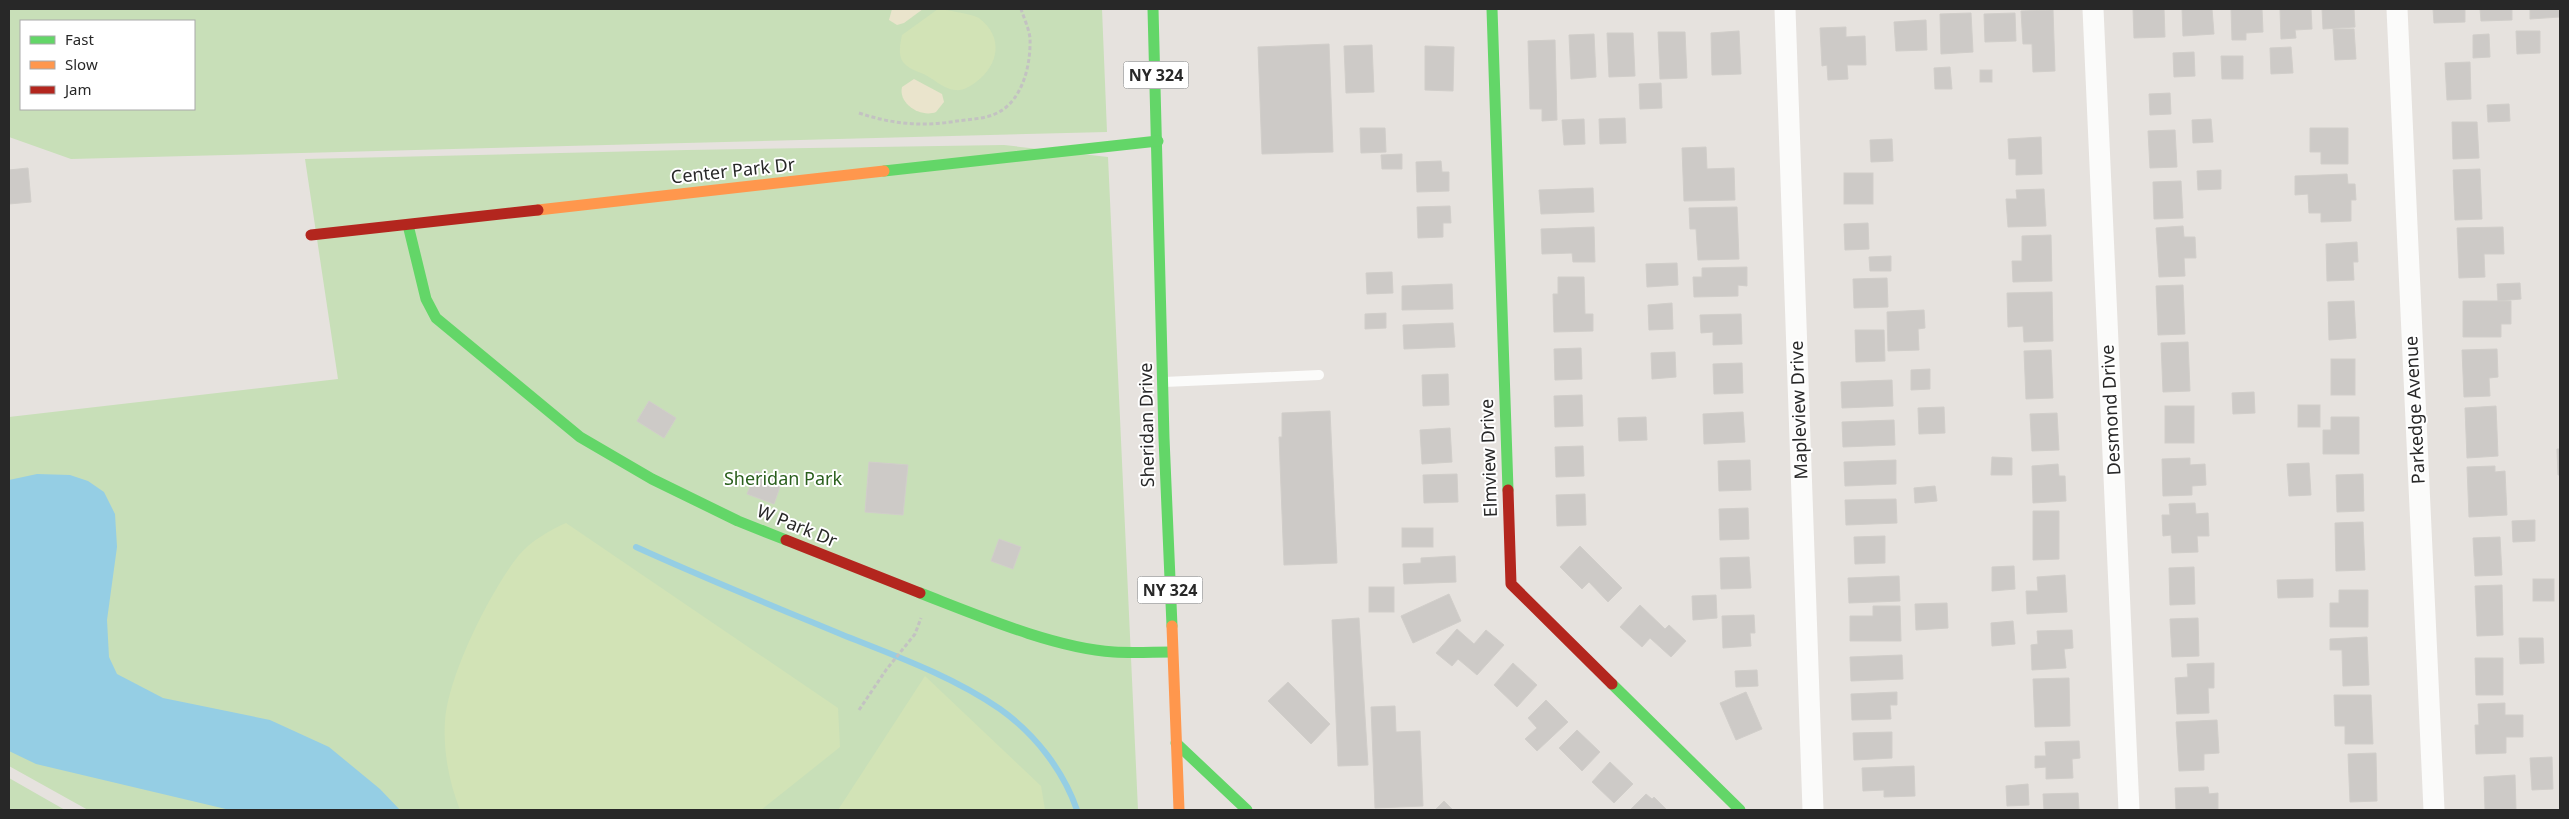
<svg xmlns="http://www.w3.org/2000/svg" width="2569" height="819" font-family="'Noto Sans',sans-serif">
<style>
.green{fill:#c8dfb8;fill-rule:evenodd}
.sand{fill:#eae4cc}
.pitch{fill:#d2e3b6}
.water{fill:#95cee4}
.lines{fill:none;stroke-linecap:round;stroke-linejoin:round}
.stream{stroke:#95cee4;stroke-width:6}
.building{fill:#cdcac7;stroke:#d1ceca}
.path{stroke:#c3c2c2;stroke-width:3;stroke-dasharray:4 2.5;stroke-linecap:butt}
.lane{stroke:#fbfbfa;stroke-width:10}
.street{stroke:#fbfbfa;stroke-width:21}
.fast{stroke:#63d668;stroke-width:11}
.slow{stroke:#ff974d;stroke-width:11}
.jam{stroke:#b3261e;stroke-width:11}
.labels{text-anchor:middle;stroke-width:4;stroke-linejoin:round;paint-order:stroke}
.shield{fill:#fff;stroke:#686868;stroke-width:1}
.shield-label{font-size:16px;font-weight:bold;fill:#282828}
.street-label{font-size:18px;fill:#282828;stroke:#fff}
.park-label{font-size:18px;fill:#2a5f1d;stroke:#fff}
</style>
<rect width="100%" height="100%" fill="#e6e2de"/>
<g class="green">
<path d="M9,9H1102L1107,132L71,159L9,137ZM21,21H194V109H21Z"/>
<path d="M1004,145L1108,157L1138,810H88L9,766V417L338,379L305,159L687,150Z"/>
<path d="M9,778L65,810H9Z"/>
</g>
<g class="sand">
<path d="M892,9H923L904,23L897,25L889,20Z"/>
<path d="M914,79L942,94L944,102L936,112C921,118 898,104 902,87Z"/>
</g>
<g class="pitch">
<path d="M938,9C943,9 975,15 979,18C1004,37 999,65 976,82C969,87 963,91 955,90C943,89 932,77 921,73C900,65 897,58 902,35Z"/>
<path d="M566,523L838,708L840,747L761,810H460C449,782 443,751 445,721C448,675 491,590 519,555C531,541 550,530 566,523Z"/>
<path d="M925,676L1041,786L1045,810H838Z"/>
</g>
<path class="water" d="M37,474L70,475L88,481L104,492L115,514L117,547L107,620L109,657L117,674L163,698L270,720L329,747L380,789L400,810H230L36,764L9,751V480Z"/>
<g class="lines">
<path class="stream" d="M636,547C704,578 773,606 843,635C896,656 952,676 1000,709C1035,734 1063,770 1077,810"/>
</g>
<g class="building">
<path d="M2133,9H2164L2165,37L2134,38Z"/>
<path d="M2182,9H2212L2214,34L2183,36Z"/>
<path d="M2231,9H2262L2263,32L2246,33V40H2232Z"/>
<path d="M2280,9H2311L2312,29L2295,30L2296,38L2281,39Z"/>
<path d="M2322,9H2354L2355,27L2323,29Z"/>
<path d="M2433,9H2465V22L2434,23Z"/>
<path d="M2480,9H2512V20L2481,21Z"/>
<path d="M2530,9H2560V17L2530,19Z"/>
<path d="M2053,10L2055,71L2033,72L2032,44H2023L2021,11Z"/>
<path d="M1971,13L1973,52L1941,54L1940,14Z"/>
<path d="M2015,13L2016,41L1985,42L1984,14Z"/>
<path d="M1926,20L1927,50L1896,51L1894,22Z"/>
<path d="M1846,27V37L1865,36L1866,65H1847L1848,79L1828,80L1827,65L1822,66L1820,28Z"/>
<path d="M2333,29H2354L2356,59L2335,60Z"/>
<path d="M1739,31L1741,74L1712,75L1711,33Z"/>
<path d="M2516,31H2540V53L2517,54Z"/>
<path d="M1658,32H1685L1687,78L1660,79Z"/>
<path d="M1607,33H1633L1635,76L1609,77Z"/>
<path d="M1594,34L1596,77L1571,79L1569,35Z"/>
<path d="M2489,34L2490,57L2473,58V35Z"/>
<path d="M1555,40L1557,120L1542,121V109H1530L1528,41Z"/>
<path d="M1329,44L1333,152L1262,154L1258,47Z"/>
<path d="M1372,45L1374,92L1346,93L1344,46Z"/>
<path d="M1425,46L1454,47L1453,91L1425,90Z"/>
<path d="M2291,47L2293,73L2271,74L2270,48Z"/>
<path d="M2194,52L2195,76L2174,77L2173,53Z"/>
<path d="M2221,56H2243V79H2222Z"/>
<path d="M2470,62L2471,99L2447,100L2445,63Z"/>
<path d="M1950,67L1952,89H1935L1934,68Z"/>
<rect x="1980" y="70" width="12" height="12"/>
<path d="M1661,83L1662,108L1640,109L1639,84Z"/>
<path d="M2170,93L2171,114L2150,115L2149,94Z"/>
<path d="M2509,104L2510,121L2488,122L2487,105Z"/>
<path d="M1625,118L1626,143L1600,144L1599,119Z"/>
<path d="M1584,119L1585,144L1564,145L1562,120Z"/>
<path d="M2211,119L2213,142L2193,143L2192,120Z"/>
<path d="M2452,122H2477L2479,158L2453,159Z"/>
<path d="M1360,128H1385L1386,152L1361,153Z"/>
<path d="M2310,128H2348V164H2321V152H2310Z"/>
<path d="M2175,130L2177,167L2150,168L2148,131Z"/>
<path d="M2041,137L2042,174L2016,175V159H2009L2008,139Z"/>
<path d="M1892,139L1893,161L1871,162L1870,140Z"/>
<path d="M1706,147L1707,169L1734,168L1735,200L1684,201L1682,148Z"/>
<path d="M1402,154V169H1382L1381,155Z"/>
<path d="M1441,161L1442,172H1449V191L1417,192L1416,162Z"/>
<path d="M28,168L31,202L9,204V170Z"/>
<path d="M2480,169L2482,219L2455,220L2453,170Z"/>
<path d="M2221,170V189L2198,190L2197,171Z"/>
<rect x="1844" y="173" width="29" height="31"/>
<path d="M2347,174L2348,184H2355L2356,200H2351V221L2321,222V213H2309L2308,194L2295,195V176Z"/>
<path d="M2181,181L2183,218L2154,219L2153,182Z"/>
<path d="M1593,188L1594,212L1541,214L1539,190Z"/>
<path d="M2044,189L2046,226L2008,227L2006,199H2017L2016,190Z"/>
<path d="M1450,206L1451,223H1443V237L1418,238L1417,207Z"/>
<path d="M1737,207L1739,259L1698,260L1696,229H1690L1689,208Z"/>
<path d="M1868,223L1869,249L1845,250L1844,224Z"/>
<path d="M2183,226L2184,237H2195L2196,258H2184L2185,276L2159,277L2156,228Z"/>
<path d="M1594,227L1595,262H1573L1572,253L1542,254L1541,229Z"/>
<path d="M2503,227L2504,254H2484L2485,277L2459,278L2457,228Z"/>
<path d="M2051,235L2052,281L2013,282L2012,261H2022V236Z"/>
<path d="M2357,242L2358,262H2353L2354,280L2327,281L2326,244Z"/>
<path d="M1891,256V271H1870L1869,257Z"/>
<path d="M1677,263L1678,285L1647,287L1646,264Z"/>
<path d="M1747,267V286L1738,285V296L1694,297L1693,277H1702V268Z"/>
<path d="M1392,272L1393,293L1367,294L1366,273Z"/>
<path d="M1558,277H1584L1585,314H1593V331L1554,332L1553,294H1558Z"/>
<path d="M1887,278L1888,307L1854,308L1853,279Z"/>
<path d="M2520,283L2521,299L2498,301L2497,284Z"/>
<path d="M1452,284L1453,309L1402,310V286Z"/>
<path d="M2183,285L2185,334L2158,335L2156,286Z"/>
<path d="M2052,292L2053,341L2024,342L2023,326L2008,327L2007,293Z"/>
<path d="M2354,301L2356,338L2329,340L2328,302Z"/>
<path d="M2463,301H2511V324H2501V337H2463Z"/>
<path d="M1672,303L1673,329L1649,330L1648,305Z"/>
<path d="M1924,310L1925,328L1918,329L1919,350L1888,351L1887,312Z"/>
<path d="M1386,313V328L1365,329V314Z"/>
<path d="M1741,314L1742,344L1713,345V332L1701,333L1700,315Z"/>
<path d="M1453,323L1455,347L1404,349L1403,325Z"/>
<path d="M1855,330H1884L1885,361L1856,362Z"/>
<path d="M2188,342L2190,391L2163,392L2161,343Z"/>
<path d="M1581,348L1582,379L1555,380L1554,349Z"/>
<path d="M2497,349L2498,377L2489,378L2490,396L2464,397L2462,350Z"/>
<path d="M2051,350L2053,398L2026,399L2024,351Z"/>
<path d="M1675,352L1676,377L1652,379L1651,353Z"/>
<rect x="2331" y="359" width="24" height="36"/>
<path d="M1742,363L1743,393L1714,394L1713,364Z"/>
<path d="M1930,369V389L1911,390V370Z"/>
<path d="M1448,374L1449,405L1423,406L1422,375Z"/>
<path d="M1892,380L1893,406L1842,408L1841,382Z"/>
<path d="M2254,392L2255,413L2233,414L2232,393Z"/>
<path d="M1582,395L1583,426L1555,427L1554,396Z"/>
<path d="M649,401L676,418L664,438L637,421Z"/>
<rect x="2298" y="405" width="22" height="22"/>
<rect x="2165" y="406" width="29" height="37"/>
<path d="M2496,406L2498,456L2467,458L2465,408Z"/>
<path d="M1944,407L1945,433L1919,434L1918,408Z"/>
<path d="M1330,411L1337,563L1284,565L1279,437H1282V413Z"/>
<path d="M1743,412L1745,442L1704,444L1703,414Z"/>
<path d="M2057,413L2059,450L2032,451L2030,414Z"/>
<path d="M1646,417L1647,440L1619,441L1618,418Z"/>
<path d="M2331,417H2359V454H2323V430H2331Z"/>
<path d="M1894,420L1895,445L1843,447L1842,422Z"/>
<path d="M1450,428L1452,462L1422,464L1420,430Z"/>
<path d="M1583,446L1584,476L1556,477L1555,447Z"/>
<path d="M2557,449H2560V475H2558Z"/>
<path d="M1992,457L2012,458V475H1991Z"/>
<path d="M2190,458V465L2205,464L2206,485L2192,486V495L2163,496L2162,459Z"/>
<path d="M1750,460L1751,490L1719,491L1718,461Z"/>
<path d="M1896,460V484L1845,486L1844,462Z"/>
<path d="M869,462L908,465L903,515L865,512Z"/>
<path d="M2309,463L2311,495L2289,496L2287,464Z"/>
<path d="M2058,464L2059,476H2065L2066,501L2033,503L2032,466Z"/>
<path d="M2495,466V472L2505,471L2507,515L2469,517L2467,467Z"/>
<path d="M756,471L782,481L774,504L747,494Z"/>
<path d="M1457,474L1458,502L1424,503L1423,475Z"/>
<path d="M2363,474L2364,511L2337,512L2336,475Z"/>
<path d="M1935,486L1937,501L1915,503L1914,488Z"/>
<path d="M1585,494L1586,525L1557,526L1556,495Z"/>
<path d="M1896,499L1897,523L1846,525L1845,500Z"/>
<path d="M2195,503L2196,514L2208,513L2209,536H2197L2198,552L2172,553L2171,535L2163,536L2162,515H2170L2169,504Z"/>
<path d="M1748,508L1749,539L1720,540L1719,509Z"/>
<path d="M2033,511H2059V559L2033,560Z"/>
<path d="M2535,520V541L2513,542L2512,521Z"/>
<path d="M2363,522L2365,570L2336,571L2335,523Z"/>
<rect x="1402" y="528" width="31" height="19"/>
<path d="M1885,536V563L1855,564L1854,537Z"/>
<path d="M2500,537L2502,575L2475,576L2473,538Z"/>
<path d="M999,539L1021,547L1013,569L991,561Z"/>
<path d="M1580,546L1622,588L1608,602L1589,582L1582,589L1560,567Z"/>
<path d="M1455,556L1456,582L1404,584L1403,564L1421,563V558Z"/>
<path d="M1749,557L1751,588L1721,589L1720,558Z"/>
<path d="M2014,566L2015,589L1992,591V567Z"/>
<path d="M2194,567L2195,604L2170,605L2169,568Z"/>
<path d="M2065,575L2067,612L2027,614L2026,591H2038L2037,577Z"/>
<path d="M1899,576L1900,601L1849,603L1848,578Z"/>
<path d="M2313,579V597L2278,598L2277,580Z"/>
<rect x="2533" y="579" width="21" height="22"/>
<path d="M2502,585L2503,635L2477,636L2475,586Z"/>
<rect x="1369" y="587" width="25" height="25"/>
<path d="M2339,590H2368V627H2330V603H2339Z"/>
<path d="M1449,594L1461,621L1413,643L1401,616Z"/>
<path d="M1716,595L1717,618L1693,620L1692,596Z"/>
<path d="M1947,603L1948,628L1916,630L1915,604Z"/>
<path d="M1640,605L1665,629L1669,625L1686,641L1671,657L1650,638L1642,647L1620,627Z"/>
<path d="M1873,606H1900L1901,641H1850V616H1873Z"/>
<path d="M1754,615L1755,633H1750L1751,646L1723,648L1722,616Z"/>
<path d="M1359,618L1368,765L1338,766L1332,620Z"/>
<path d="M2198,618L2199,656L2172,657L2170,619Z"/>
<path d="M2013,621L2015,644L1992,646L1991,623Z"/>
<path d="M1457,629L1474,644L1486,630L1504,645L1477,675L1458,659L1452,666L1436,653Z"/>
<path d="M2072,630L2073,648L2064,649L2066,668L2032,670L2031,645L2038,644L2037,631Z"/>
<path d="M2367,637L2369,685L2343,686L2342,650H2330V639Z"/>
<path d="M2519,638H2543L2544,663L2520,664Z"/>
<path d="M1902,655L1903,679L1851,681L1850,657Z"/>
<path d="M2475,658H2503V695H2476Z"/>
<path d="M1513,663L1537,685L1517,707L1494,685Z"/>
<path d="M2214,663V688H2208L2209,713L2177,714L2175,678L2188,677L2187,664Z"/>
<path d="M1757,670L1758,686L1736,687L1735,671Z"/>
<path d="M2069,678L2070,726L2035,727L2033,679Z"/>
<path d="M1288,682L1330,724L1311,744L1268,701Z"/>
<path d="M1746,692L1762,729L1736,740L1720,703Z"/>
<path d="M1897,692V705H1890L1891,719L1852,720L1851,694Z"/>
<path d="M2334,695H2371L2373,744H2345V726H2335Z"/>
<path d="M1546,700L1568,722L1537,751L1525,739L1537,728L1528,718Z"/>
<path d="M2505,703V715H2523V737H2506V753L2476,754L2475,725H2479L2478,704Z"/>
<path d="M1395,706L1396,732L1420,731L1423,806L1375,808L1371,707Z"/>
<path d="M2217,720L2219,753L2204,754V770L2179,771L2176,722Z"/>
<path d="M1577,730L1600,752L1582,771L1559,748Z"/>
<path d="M1892,732V758L1854,760L1853,733Z"/>
<path d="M2079,741L2080,758L2072,759L2073,778L2046,779V767L2035,768V756H2046L2045,742Z"/>
<path d="M2376,753L2377,801L2350,802L2348,754Z"/>
<path d="M2552,757L2553,789L2532,790L2530,758Z"/>
<path d="M1610,762L1633,784L1614,803L1592,782Z"/>
<path d="M1914,766L1915,796L1884,797V790L1863,791L1862,768Z"/>
<path d="M2515,775L2516,810H2485L2484,777Z"/>
<path d="M2028,784L2029,805L2007,806L2006,786Z"/>
<path d="M2208,787L2209,794L2218,793V810H2176L2175,788Z"/>
<path d="M2078,793L2079,810H2044L2043,794Z"/>
<path d="M1646,794L1652,799L1654,797L1667,810H1630Z"/>
<path d="M1444,801L1453,810H1435Z"/>
</g>
<g class="lines">
<g class="path">
<path d="M859,113C892,124 923,127 957,121C970,119 987,119 999,112C1023,99 1031,64 1030,38C1029,29 1024,18 1021,9"/>
<path d="M859,710L886,670L915,634L921,618"/>
</g>
<path class="lane" d="M1164,382L1319,375"/>
<g class="street">
<path d="M1785,9L1813,810"/>
<path d="M2093,9L2129,810"/>
<path d="M2397,9L2434,810"/>
</g>
<g class="fast">
<path d="M1153,9L1164,438L1172,626"/>
<path d="M1492,9L1508,490"/>
<path d="M884,171L1158,141"/>
<path d="M408,225L426,299L436,318L580,437L652,479L738,521L786,540"/>
<path d="M920,593C977,615 1054,648 1114,652C1133,653 1153,652 1172,652"/>
<path d="M1612,684L1740,810"/>
<path d="M1176,743L1247,810"/>
</g>
<g class="slow">
<path d="M538,210L884,171"/>
<path d="M1172,626L1179,810"/>
</g>
<g class="jam">
<path d="M311,235L538,210"/>
<path d="M1508,490L1511,584L1612,684"/>
<path d="M786,540L920,593"/>
</g>
</g>
<g class="labels">
<g class="shield">
<rect x="1123.5" y="61.5" width="65" height="27" rx="4"/>
<rect x="1137.5" y="576.5" width="65" height="27" rx="4"/>
</g>
<g class="shield-label">
<text x="1156" y="81">NY 324</text>
<text x="1170" y="596">NY 324</text>
</g>
<g class="street-label">
<text transform="translate(733 171) rotate(-6)" y="6">Center Park Dr</text>
<text transform="translate(1799 410) rotate(-92)" y="6">Mapleview Drive</text>
<text transform="translate(2111 410) rotate(-93)" y="6">Desmond Drive</text>
<text transform="translate(2415 410) rotate(-93)" y="6">Parkedge Avenue</text>
<text transform="translate(1147 425) rotate(-91)" y="6">Sheridan Drive</text>
<text transform="translate(1489 458) rotate(-92)" y="6">Elmview Drive</text>
<text transform="translate(797 526) rotate(22)" y="6">W Park Dr</text>
</g>
<g class="park-label">
<text x="783" y="485">Sheridan Park</text>
</g>
</g>
<rect width="2569" height="819" fill="none" stroke="#282828" stroke-width="20"/>
<rect x="20" y="20" width="175" height="90" fill="#ffffff" stroke="#a9a9a9"/>
<rect x="30" y="36" width="25" height="8" fill="#63d668" stroke="#a9a9a9"/>
<text x="65" y="45" font-size="15" fill="#282828">Fast</text>
<rect x="30" y="61" width="25" height="8" fill="#ff974d" stroke="#a9a9a9"/>
<text x="65" y="70" font-size="15" fill="#282828">Slow</text>
<rect x="30" y="86" width="25" height="8" fill="#b3261e" stroke="#a9a9a9"/>
<text x="65" y="95" font-size="15" fill="#282828">Jam</text>
</svg>
